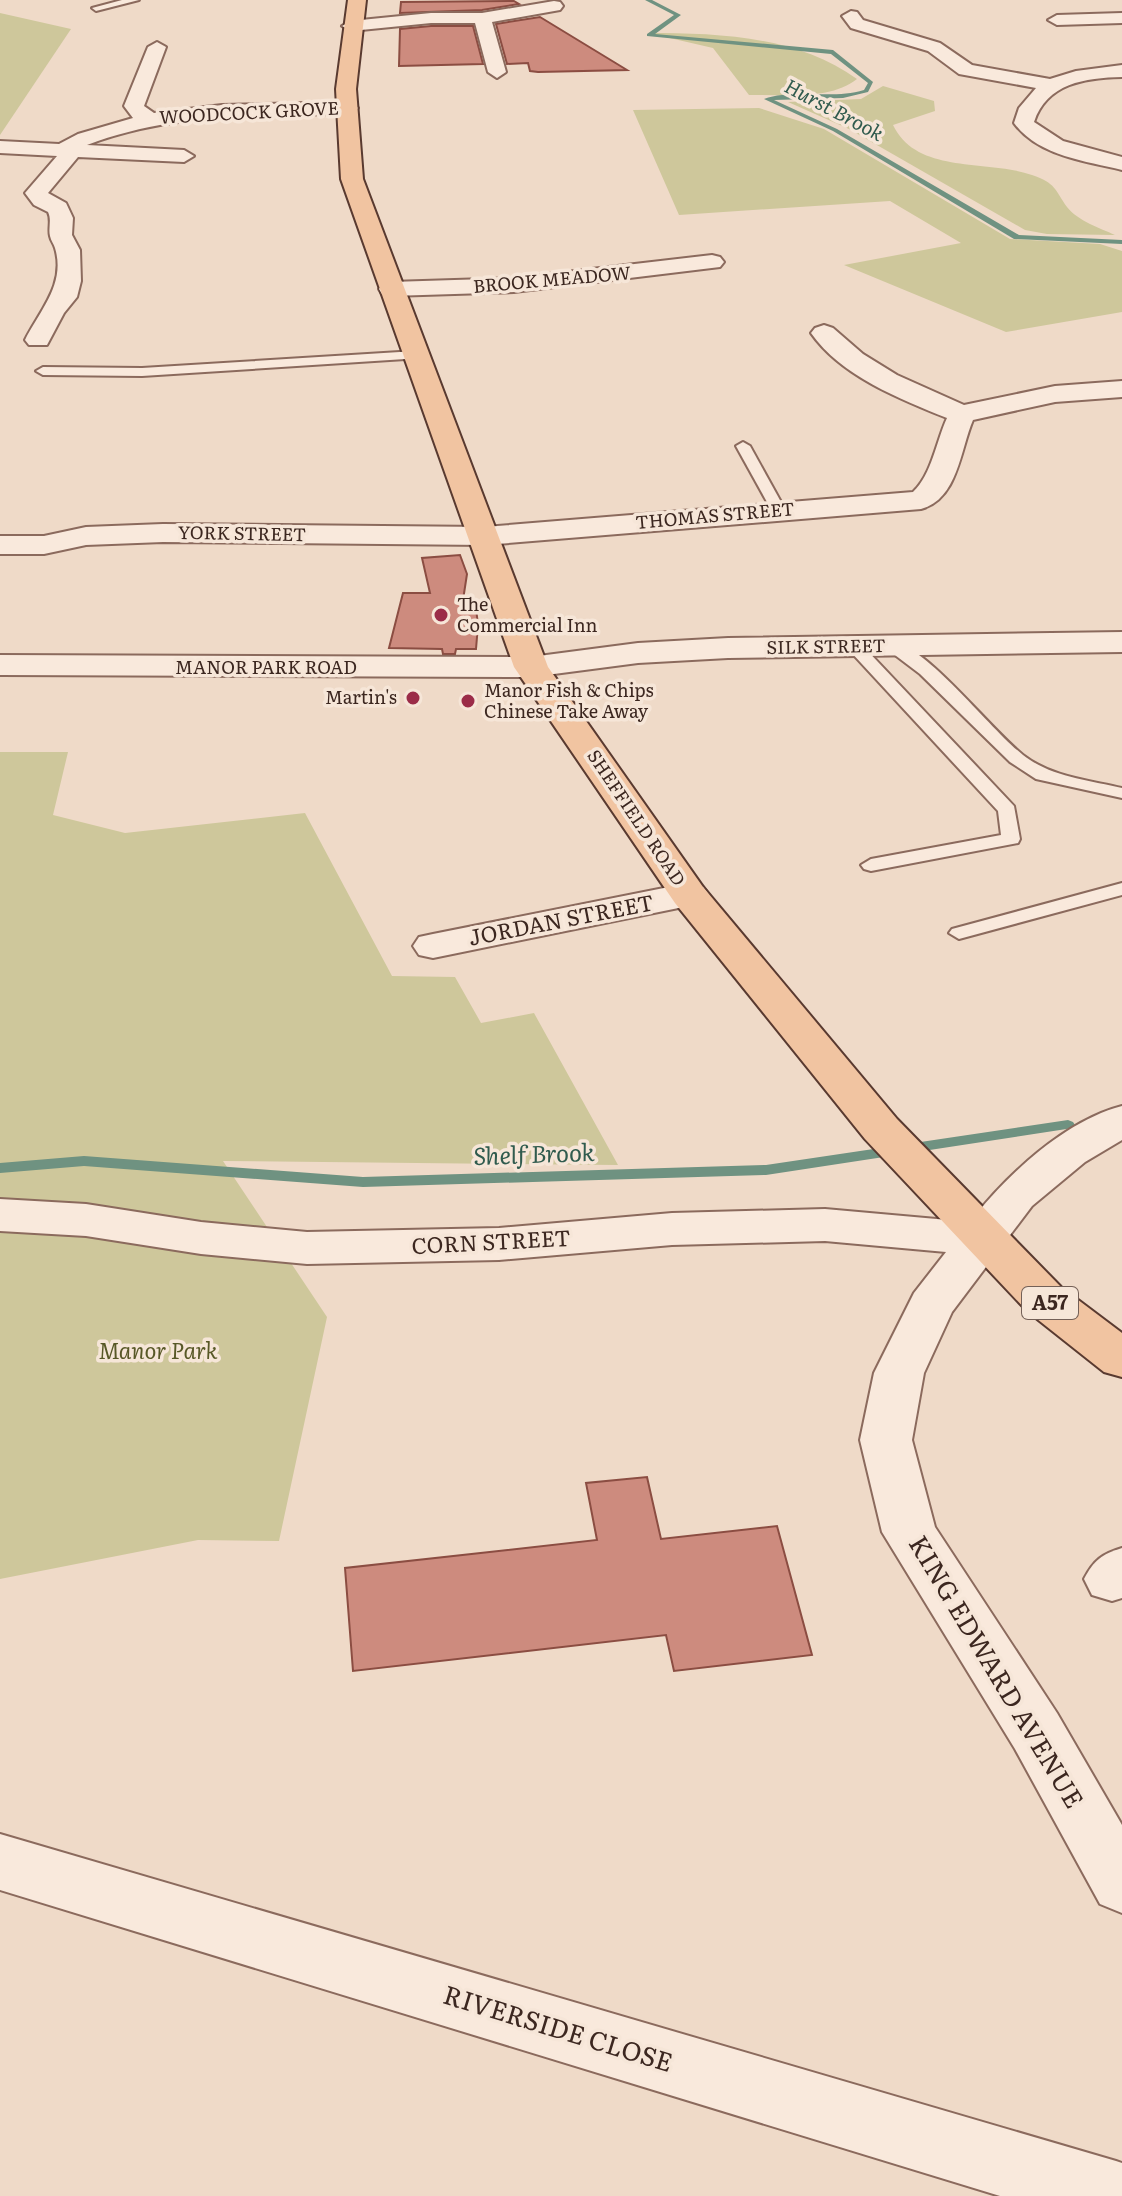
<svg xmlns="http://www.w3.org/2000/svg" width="1122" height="2196" font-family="Literata,serif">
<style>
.green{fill:#cec79b}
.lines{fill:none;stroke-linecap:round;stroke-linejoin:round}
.stream{fill:#6f9281;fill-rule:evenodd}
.building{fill:#cd8b7e;stroke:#8b4d42;stroke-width:2}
.service-casing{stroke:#8b6a5d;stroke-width:4}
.minor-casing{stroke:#8b6a5d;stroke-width:4}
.primary-casing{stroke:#593a30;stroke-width:4}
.service{fill:#f9e9dc;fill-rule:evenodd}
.minor{fill:#f9e9dc;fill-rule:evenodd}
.primary{fill:#f1c4a1;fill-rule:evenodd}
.poi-dot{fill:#9b2c48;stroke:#f6e6d8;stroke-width:3}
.labels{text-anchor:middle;stroke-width:7;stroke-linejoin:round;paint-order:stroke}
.far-street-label{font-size:18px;fill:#3c2720;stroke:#f6e6d8}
.far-poi-label{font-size:18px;fill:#3c2720;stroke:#f6e6d8;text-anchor:start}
.far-water-label{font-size:20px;font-style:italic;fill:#305b4e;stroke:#f6e6d8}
.shield{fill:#f6e6d8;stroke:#746057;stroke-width:2}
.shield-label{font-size:20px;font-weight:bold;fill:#3c2720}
.street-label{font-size:22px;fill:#3c2720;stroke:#f6e6d8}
.park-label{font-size:22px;font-style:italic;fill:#585827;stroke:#f6e6d8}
.water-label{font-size:24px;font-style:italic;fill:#305b4e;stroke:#f6e6d8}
.near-street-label{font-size:26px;fill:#3c2720;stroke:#f6e6d8}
</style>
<rect width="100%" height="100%" fill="#efdac8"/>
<g class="green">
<path d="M0,13L71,29L0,135Z"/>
<path d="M648,33C719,33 797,36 857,79C829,101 783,94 749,95L713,48Z"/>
<path d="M883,86L934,101L935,111L893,125C917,175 987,159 1032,175C1056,183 1055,190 1067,207C1078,221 1100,228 1115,235L1047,234L1025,230L849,129L788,102L861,99Z"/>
<path d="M759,108L824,129L1010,239L1100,244L1122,251V312L1006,332L844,265L961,243L890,201L679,215L633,110Z"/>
<path d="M0,752H68L53,815L125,833L305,813L392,976L455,977L481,1023L534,1013L618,1165L223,1161L327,1317L279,1541L198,1540L0,1579Z"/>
</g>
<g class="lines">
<g class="stream">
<path d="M645,0H652L681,15L655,34L833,50L873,82L868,92L843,98L774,100L837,129L1019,235L1122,240V244L1014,239L833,131L764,99C794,88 831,100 864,90L868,83L831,54L647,36V34L674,15Z"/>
<path d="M1068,1120L1073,1122L1075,1125L1073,1128L766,1175L363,1187L84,1166L0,1173V1163L84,1156L363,1177L766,1165Z"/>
</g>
</g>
<g class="building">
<path d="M514,1L519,4L482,10L400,13L401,2Z"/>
<path d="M540,17L627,70L538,72L530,71L528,63L507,64L496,24Z"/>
<path d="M431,26H473L483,64L399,66L400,29Z"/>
<path d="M460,555L467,574L463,600H475L478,625L476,649H456L455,654H443L442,649L389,648L403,593H430L422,558Z"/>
<path d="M647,1477L661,1539L777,1526L812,1655L674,1671L666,1635L353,1671L345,1568L597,1540L586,1483Z"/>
</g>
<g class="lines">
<g class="service-casing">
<g id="service">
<path d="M122,0H139L96,11L92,8Z"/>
<path d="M416,351L421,352V358L142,376L43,375L36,371L43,367L142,368Z"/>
<path d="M743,442L750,446L786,511L784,514L779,515L772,511L736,446Z"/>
<path d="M893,641C931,651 989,728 1023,755C1051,777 1088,780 1122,788V798L1036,779L1010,762L920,674L887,649L885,646L887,643Z"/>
<path d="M855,642L861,644L1014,806L1020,839L1018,843L871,871L864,869L861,865L871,859L1001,835L998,811L849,650L847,647L849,644Z"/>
<path d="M1122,883V895L959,939L949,933L952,929Z"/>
</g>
</g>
<g class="minor-casing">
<g id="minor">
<path d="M554,1L560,2L563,6L560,10L492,22L506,72L497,78L488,72L475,23H431L351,31L342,26L351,21L431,13H482Z"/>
<path d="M851,11L857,12L863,20L940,43L972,65L1050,79L1076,71L1122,65V77C1085,78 1047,83 1034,122L1063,141L1122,157V170C1085,161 1038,156 1014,123L1019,108L1036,88L959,74L928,51L851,28L842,16Z"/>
<path d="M1122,13V23L1057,25L1048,20L1057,15Z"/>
<path d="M157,42L166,47L144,106L154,113L222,105L348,102L358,108L348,114C260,115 171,113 87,145L184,150L194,156L184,162L78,157L48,193L66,203L73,218L72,235L80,250L81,281L77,297L64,313L47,345H29L25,340C40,310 66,284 55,248C54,244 51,241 50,236C48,228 52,220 48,212L34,205L25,193L57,156L0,153V141L59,144L78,134L133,118L124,106L148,47Z"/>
<path d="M712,255L720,257L724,262L720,267L514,292L391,296L382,294L379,289L382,284L391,282L514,278Z"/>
<path d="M824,325L833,328L863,354L897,375L964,405L1055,386L1122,381V397L1055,402L973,420C960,450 958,499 921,509L485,545L163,542L86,545L44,554H0V536H44L86,527L163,524L485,527L913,492C932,474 936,442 947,418C900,399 841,376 811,333L815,328Z"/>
<path d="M1122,632V652L728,658L638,663L531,677L0,675V655L531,657L638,643L728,638Z"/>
<path d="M689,883L703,887L709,895L703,903L433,958L419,955L413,946L419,937L433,934Z"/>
<path d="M1122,1106V1140L1085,1162L1032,1206L952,1312L924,1373L912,1440L935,1527L1057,1713L1122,1825V1913L1100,1904L1015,1749L882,1532L860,1440L874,1373L914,1293L946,1252L825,1241L672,1245L499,1260L307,1264L201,1254L86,1236L0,1231V1199L86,1204L201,1222L307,1232L499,1228L672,1213L825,1209L970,1222C1006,1176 1064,1121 1122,1106Z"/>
<path d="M1122,1548V1598L1112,1601L1092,1595L1084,1579C1094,1560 1102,1554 1122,1548Z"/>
<path d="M0,1834L1116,2161L1122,2163V2196H1000L0,1890Z"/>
</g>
</g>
<g class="primary-casing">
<path id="primary" d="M348,0H366L356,89L363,179L548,667L703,887L897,1119L1061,1287L1122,1333V1377L1104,1372L1027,1311L865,1139L675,903L514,667L341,179L336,89Z"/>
</g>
<use href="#service" class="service"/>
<use href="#minor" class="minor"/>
<use href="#primary" class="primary"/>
</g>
<g class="poi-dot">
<circle cx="441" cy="615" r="8"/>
<circle cx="413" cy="698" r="8"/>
<circle cx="468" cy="701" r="8"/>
</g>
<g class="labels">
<g class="far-street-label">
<text transform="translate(249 113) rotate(-3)" y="6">WOODCOCK GROVE</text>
<text transform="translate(552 280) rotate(-5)" y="6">BROOK MEADOW</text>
<text transform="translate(715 516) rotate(-5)" y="6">THOMAS STREET</text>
<text transform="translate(242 534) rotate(1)" y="6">YORK STREET</text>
<text transform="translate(826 647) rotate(-1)" y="6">SILK STREET</text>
<text x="266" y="674">MANOR PARK ROAD</text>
<text transform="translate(636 818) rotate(56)" y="6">SHEFFIELD ROAD</text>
</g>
<g class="far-poi-label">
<text x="457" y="611">The<tspan x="457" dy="21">Commercial Inn</tspan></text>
<text x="484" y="697">Manor Fish &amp; Chips<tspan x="484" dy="21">Chinese Take Away</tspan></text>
<text x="397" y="704" text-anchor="end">Martin's</text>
</g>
<g class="far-water-label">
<text transform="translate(834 110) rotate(28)" y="7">Hurst Brook</text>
</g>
<rect class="shield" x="1022" y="1287" width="56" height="32" rx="6"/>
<g class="shield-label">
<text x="1050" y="1310">A57</text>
</g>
<g class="street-label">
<text transform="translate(561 920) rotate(-11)" y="8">JORDAN STREET</text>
<text transform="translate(491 1242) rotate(-3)" y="8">CORN STREET</text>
</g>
<g class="park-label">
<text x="158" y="1359">Manor Park</text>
</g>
<g class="water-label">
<text transform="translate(534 1155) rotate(-2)" y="8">Shelf Brook</text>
</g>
<g class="near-street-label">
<text transform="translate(996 1672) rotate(59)" y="9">KING EDWARD AVENUE</text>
<text transform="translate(558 2029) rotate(17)" y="9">RIVERSIDE CLOSE</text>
</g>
</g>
</svg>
